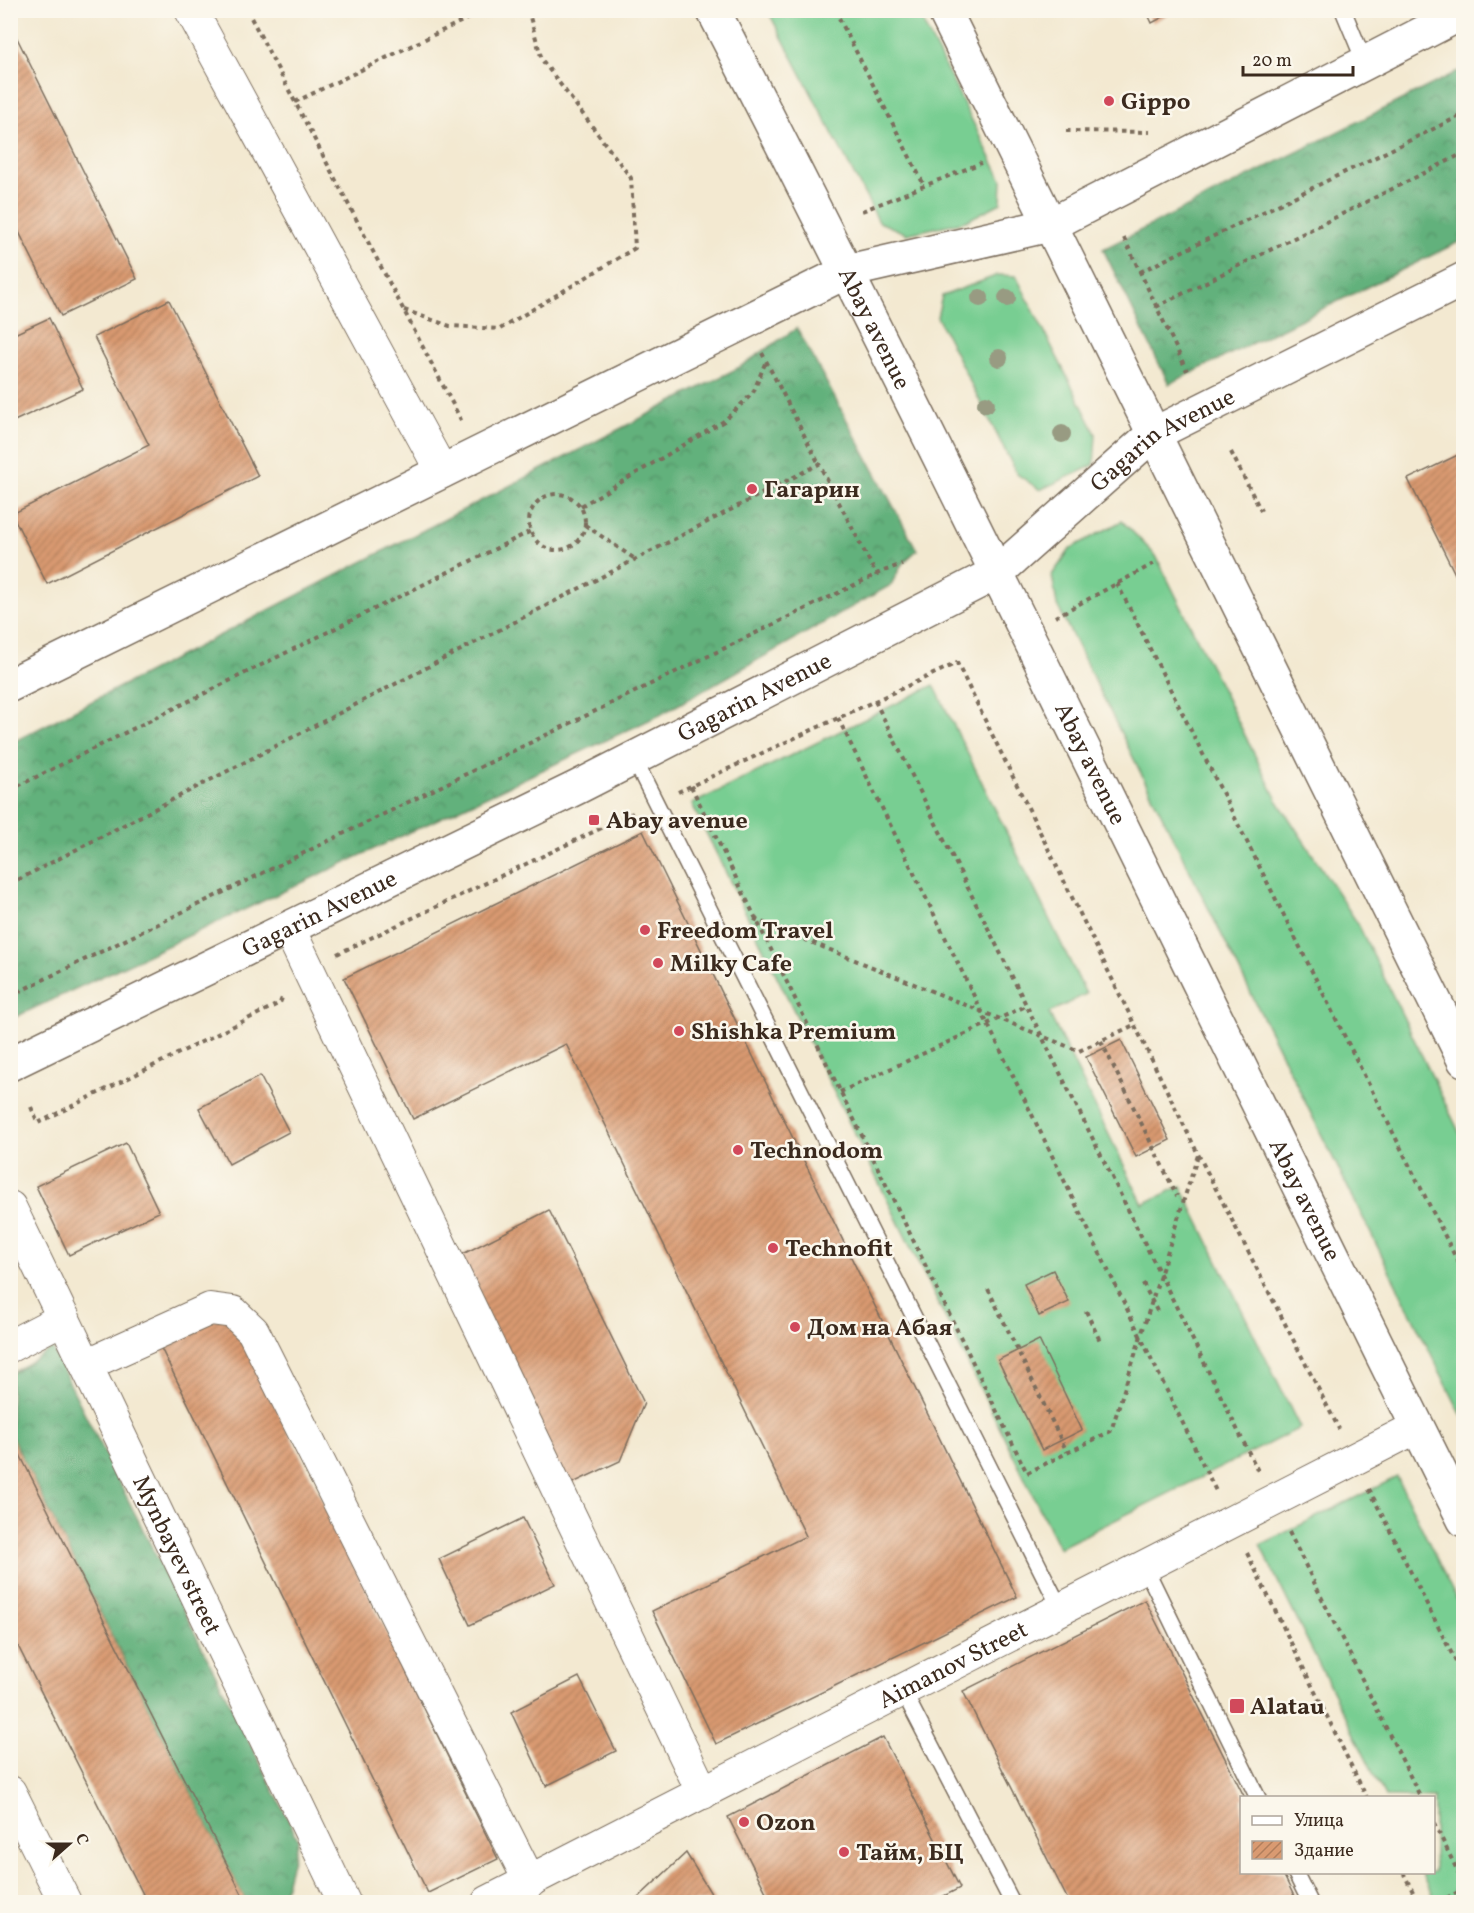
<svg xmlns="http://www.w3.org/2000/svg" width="1474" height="1913" font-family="Vollkorn,serif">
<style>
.grass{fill:#78ce92;stroke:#5a7c58;stroke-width:1.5}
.forest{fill:url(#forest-crowns);stroke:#4e6e4d;stroke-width:1.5}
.building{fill:url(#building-hatch)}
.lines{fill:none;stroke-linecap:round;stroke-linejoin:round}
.lane-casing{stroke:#7b6d5d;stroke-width:18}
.street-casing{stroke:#7b6d5d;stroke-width:34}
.secondary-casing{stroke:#7b6d5d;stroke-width:36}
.path{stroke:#7b6d5d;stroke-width:4;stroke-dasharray:4.5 4.5;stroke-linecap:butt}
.lane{stroke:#fff;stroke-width:15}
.street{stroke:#fff;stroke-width:32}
.secondary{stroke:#fff;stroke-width:33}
.tree{fill:#989b82}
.poi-dot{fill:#d1495b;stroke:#fbf7ec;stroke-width:2}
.labels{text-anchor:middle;stroke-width:5;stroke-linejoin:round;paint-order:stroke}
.poi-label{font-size:24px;font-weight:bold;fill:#3b2a1e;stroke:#fbf7ec;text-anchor:start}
.street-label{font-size:24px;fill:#3b2a1e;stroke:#fbf7ec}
</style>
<defs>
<pattern id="forest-crowns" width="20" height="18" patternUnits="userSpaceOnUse" patternTransform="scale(1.5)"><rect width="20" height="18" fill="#62b17c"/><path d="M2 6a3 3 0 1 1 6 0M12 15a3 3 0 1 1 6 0" fill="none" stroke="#529065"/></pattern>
<pattern id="building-hatch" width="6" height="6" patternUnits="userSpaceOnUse" patternTransform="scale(1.5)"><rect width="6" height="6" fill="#d99a71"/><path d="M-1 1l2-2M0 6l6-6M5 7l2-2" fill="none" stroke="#b17e5c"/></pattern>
</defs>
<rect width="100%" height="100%" fill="#fbf7ec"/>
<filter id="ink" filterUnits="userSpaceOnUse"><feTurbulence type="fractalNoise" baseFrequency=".0167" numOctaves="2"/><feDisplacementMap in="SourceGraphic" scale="12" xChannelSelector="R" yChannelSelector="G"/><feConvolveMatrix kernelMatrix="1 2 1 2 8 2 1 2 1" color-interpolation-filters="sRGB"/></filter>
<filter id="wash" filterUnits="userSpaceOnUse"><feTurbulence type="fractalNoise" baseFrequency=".008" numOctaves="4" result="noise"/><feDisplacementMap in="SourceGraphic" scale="24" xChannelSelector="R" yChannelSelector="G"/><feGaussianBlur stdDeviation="1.35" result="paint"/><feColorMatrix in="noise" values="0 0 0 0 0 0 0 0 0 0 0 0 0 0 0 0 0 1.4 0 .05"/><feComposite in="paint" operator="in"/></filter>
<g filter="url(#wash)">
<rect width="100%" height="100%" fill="#f3e9d1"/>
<g class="grass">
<path d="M768,11H917L1002,180L1001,203L966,221L907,234L879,222Z"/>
<path d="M998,275L1016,276L1096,434L1094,465L1040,490L1017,474L937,317L942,296Z"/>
<path d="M1122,521L1156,556L1277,800L1358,924L1463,1140V1418L1057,605L1052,575L1071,548Z"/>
<path d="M934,685L1086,994L1049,1013L1143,1204L1181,1186L1300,1428L1059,1548L692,804Z"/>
<path d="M1397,1477L1463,1613L1464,1899L1457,1902H1437L1422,1873L1434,1872V1798L1385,1797L1260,1545Z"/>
</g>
<g class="forest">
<path d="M1463,69V240L1169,384L1103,249Z"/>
<path d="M797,328L917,550L902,564L891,585L660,715L11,1019V743L738,368Z"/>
<path d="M52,1348L298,1839L283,1896L273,1902H246L11,1435V1374Z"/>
</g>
<g id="blocks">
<g class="building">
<path d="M1146,10H1176L1152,23Z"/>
<path d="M10,24L137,279L61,316L10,214Z"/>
<path d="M169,300L258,476L47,584L12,514L149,445L94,337Z"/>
<path d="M49,318L83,389L10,423V336Z"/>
<path d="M1464,452V592L1408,479Z"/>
<path d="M643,831L1017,1597L716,1744L652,1611L806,1536L566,1044L413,1119L344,978Z"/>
<path d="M1121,1040L1170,1140L1136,1157L1086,1057Z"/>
<path d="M260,1076L289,1132L229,1164L199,1108Z"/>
<path d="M126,1143L159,1212L69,1255L36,1186Z"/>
<path d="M549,1210L644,1403L620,1461L558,1490L447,1262Z"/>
<path d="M1053,1270L1069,1302L1039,1316L1024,1284Z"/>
<path d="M230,1312L498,1859L428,1893L160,1346Z"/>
<path d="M1039,1340L1082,1430L1042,1450L998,1360Z"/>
<path d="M10,1435L246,1902H147L10,1630Z"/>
<path d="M523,1518L555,1584L470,1625L439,1559Z"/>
<path d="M1145,1600L1245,1798H1242V1872H1282L1297,1902H1069L963,1691Z"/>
<path d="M579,1677L616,1751L546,1786L511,1712Z"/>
<path d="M883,1737L960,1888L932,1902H771L728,1817Z"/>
<path d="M686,1853L715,1900L712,1902H641L637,1899Z"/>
</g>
</g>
</g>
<g filter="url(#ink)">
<use href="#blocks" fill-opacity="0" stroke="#7b6d5d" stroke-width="1.5"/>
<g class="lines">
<g class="lane-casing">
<g id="lane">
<path d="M1343,10L1365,63"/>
<path d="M634,759L1060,1608"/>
<path d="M1144,1565L1258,1798"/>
<path d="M903,1691L1012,1902"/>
<path d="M1295,1872L1310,1902"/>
</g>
</g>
<g class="street-casing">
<g id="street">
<path d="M191,10L442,472"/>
<path d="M289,929L703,1793"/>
<path id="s1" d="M10,1207L344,1902"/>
<path d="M10,1346L64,1318"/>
<path d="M86,1365L210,1309L233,1312L253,1331L530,1882"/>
<path d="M10,1792L65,1902"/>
<path id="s2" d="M488,1902L1417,1427"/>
</g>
</g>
<g class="secondary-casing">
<g id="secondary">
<path id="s3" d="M713,10C971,510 1213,1017 1464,1520"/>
<path d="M944,10L1464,1060"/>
<path d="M10,685L848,271L1050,225L1464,12"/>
<path id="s4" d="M10,1064L578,787L998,572L1152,435L1464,279"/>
</g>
</g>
<g class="path">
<path d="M247,10L461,420"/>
<path d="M835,10L924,185"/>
<path d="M295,102L485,10"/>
<path d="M1066,131L1150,132"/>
<path d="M862,211L981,163"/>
<path d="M1124,238L1187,371"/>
<path d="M1140,272L1464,114"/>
<path d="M1156,307L1464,153"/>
<path d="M404,310L450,326L500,329L635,248L631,178L542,60L528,10"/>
<path d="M762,353L819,464"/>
<path d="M1231,452L1261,511"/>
<circle cx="557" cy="522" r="28"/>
<path d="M581,506L724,421L753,393L766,361"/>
<path d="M585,525L635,559"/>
<path d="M1117,583L1464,1274"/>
<path d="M1055,617L1155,563"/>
<path d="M875,701L1258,1471"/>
<path d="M838,718L1216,1491"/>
<path d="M691,786L1027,1473L1111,1431L1198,1155"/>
<path d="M10,790L531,531"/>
<path d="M678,792L957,663L1198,1154L1339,1429"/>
<path d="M10,884L819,464L876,574L902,564"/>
<path d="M754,919L1079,1051L1134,1025"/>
<path d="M337,954L633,813"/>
<path d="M10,996L879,573"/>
<path d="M1101,1041L1177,1196"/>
<path d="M840,1092L1026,1006"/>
<path d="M31,1107L38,1123L280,1003L282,998"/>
<path d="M1143,1283L1159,1315"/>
<path d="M988,1289L1067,1452"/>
<path d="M1086,1311L1101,1343"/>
<path d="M1369,1489L1464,1678"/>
<path d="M1289,1532L1421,1798"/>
<path d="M1247,1553L1367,1798"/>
<path d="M1434,1823L1464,1884"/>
<path d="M1403,1872L1418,1902"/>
<path d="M1438,1902L1464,1889"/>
</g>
<use href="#lane" class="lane"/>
<use href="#street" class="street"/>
<use href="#secondary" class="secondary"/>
</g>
<g class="tree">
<circle cx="980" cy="298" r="9"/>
<circle cx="1007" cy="298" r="9"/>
<circle cx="999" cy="358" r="9"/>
<circle cx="986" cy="404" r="9"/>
<circle cx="1062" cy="434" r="9"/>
</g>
</g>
<g class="poi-dot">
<circle cx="1109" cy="101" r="6"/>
<circle cx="752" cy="489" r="6"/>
<rect x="588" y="814" width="12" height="12" rx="3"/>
<circle cx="645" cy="930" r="6"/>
<circle cx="658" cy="963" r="6"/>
<circle cx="679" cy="1031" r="6"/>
<circle cx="738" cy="1150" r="6"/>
<circle cx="773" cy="1248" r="6"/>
<circle cx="795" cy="1327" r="6"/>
<rect x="1229" y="1698" width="16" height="16" rx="3"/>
<circle cx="744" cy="1822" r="6"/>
<circle cx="844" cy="1852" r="6"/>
</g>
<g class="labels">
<g class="poi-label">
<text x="1121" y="109">Gippo</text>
<text x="764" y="497">Гагарин</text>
<text x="606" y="828">Abay avenue</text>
<text x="657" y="938">Freedom Travel</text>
<text x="670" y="971">Milky Cafe</text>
<text x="691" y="1039">Shishka Premium</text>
<text x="750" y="1158">Technodom</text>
<text x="785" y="1256">Technofit</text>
<text x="807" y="1335">Дом на Абая</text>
<text x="1250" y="1714">Alatau</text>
<text x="756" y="1830">Ozon</text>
<text x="856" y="1860">Тайм, БЦ</text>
</g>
<g class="street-label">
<text dy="8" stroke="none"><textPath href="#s3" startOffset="357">Abay avenue</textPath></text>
<text dy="8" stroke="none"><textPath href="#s4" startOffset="1316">Gagarin Avenue</textPath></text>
<text dy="8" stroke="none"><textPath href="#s4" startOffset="830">Gagarin Avenue</textPath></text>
<text dy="8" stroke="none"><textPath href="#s3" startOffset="843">Abay avenue</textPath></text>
<text dy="8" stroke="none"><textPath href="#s4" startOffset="344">Gagarin Avenue</textPath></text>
<text dy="8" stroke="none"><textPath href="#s3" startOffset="1329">Abay avenue</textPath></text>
<text dy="8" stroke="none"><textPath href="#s1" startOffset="386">Mynbayev street</textPath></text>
<text dy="8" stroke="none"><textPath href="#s2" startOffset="522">Aimanov Street</textPath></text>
</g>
</g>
<rect width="1474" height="1913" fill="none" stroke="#fbf7ec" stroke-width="36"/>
<rect x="1240" y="1796" width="195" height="78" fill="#fbf7ec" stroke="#aea59a" stroke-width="1.5"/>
<rect x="1252" y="1816" width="30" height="9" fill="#ffffff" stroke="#aea59a" stroke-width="1.5"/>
<text x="1294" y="1826" font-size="18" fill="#3b2a1e">Улица</text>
<rect x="1252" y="1841" width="30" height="18" fill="url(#building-hatch)" stroke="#aea59a" stroke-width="1.5"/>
<text x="1294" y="1856" font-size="18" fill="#3b2a1e">Здание</text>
<g transform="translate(69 1844) rotate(69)" stroke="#fbf7ec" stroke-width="4.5" paint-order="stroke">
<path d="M0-4.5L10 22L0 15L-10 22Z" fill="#3b2a1e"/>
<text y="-9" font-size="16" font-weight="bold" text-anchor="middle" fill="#3b2a1e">С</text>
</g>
<path d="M1243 66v9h110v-9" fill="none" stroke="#3b2a1e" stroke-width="3"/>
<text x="1252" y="66" font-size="18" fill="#3b2a1e" stroke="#fbf7ec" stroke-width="4.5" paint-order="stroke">20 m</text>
</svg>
